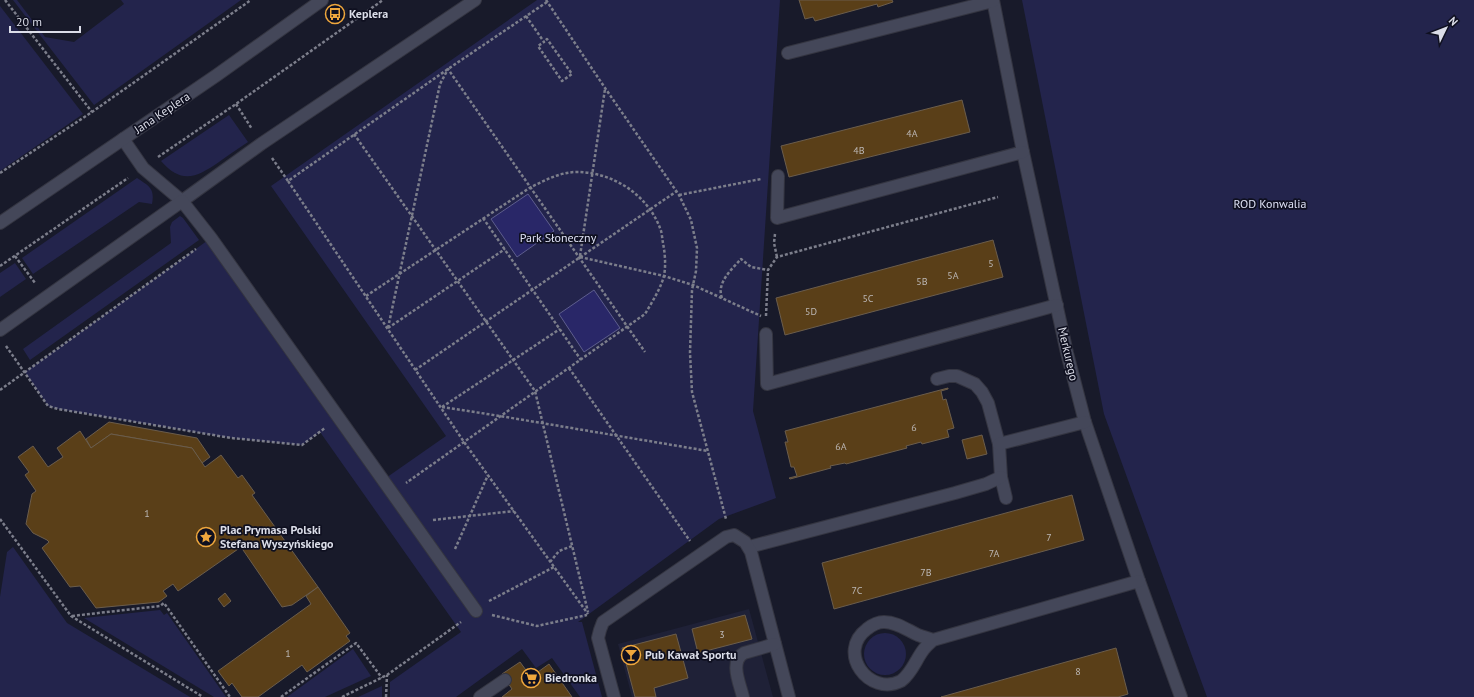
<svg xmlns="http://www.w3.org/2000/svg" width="1474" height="697" font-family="'PT Sans',sans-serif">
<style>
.built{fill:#1f2137}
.green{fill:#23244c}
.water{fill:#292768;stroke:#5e5e8e}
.building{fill:#5a3f18;stroke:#6b5d4c}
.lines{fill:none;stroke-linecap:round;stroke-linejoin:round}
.minor-casing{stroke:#343541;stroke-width:14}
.path{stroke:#7c7e8b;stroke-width:2.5;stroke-dasharray:3 2;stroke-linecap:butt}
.minor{stroke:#444759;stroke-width:12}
.labels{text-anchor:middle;stroke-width:3.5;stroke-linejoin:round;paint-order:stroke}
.number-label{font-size:10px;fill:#bbb6b4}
.poi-label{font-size:12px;font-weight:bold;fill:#dbdde8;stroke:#0f1020;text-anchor:start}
.street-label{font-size:12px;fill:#dbdde8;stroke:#0f1020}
.park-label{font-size:12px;fill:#dde0f4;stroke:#0f1020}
</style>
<rect width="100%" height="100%" fill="#181a2a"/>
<path class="built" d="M749,609L773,697H632L618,644Z"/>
<g class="green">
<path d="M13,0H17L45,37L74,42L124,4L121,0H241L94,105Z"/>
<path d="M537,0H780L753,411L776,498L719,519L578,622H582L602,697H580L552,658L536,668L522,649L456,697H390V682L461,632L320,432L302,445L231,438L58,409L48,406L25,372L211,238L383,480L446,436L271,186Z"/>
<path d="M1022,0H1474V697H1207L1104,414Z"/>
<path d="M0,6L83,114L0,171Z"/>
<path d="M229,115L248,142C238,149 228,155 219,162C197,177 182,185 161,161Z"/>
<path d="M137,178C149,186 155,188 152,204L139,202L33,274L22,258Z"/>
<path d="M180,216L183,218L199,240L30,360L23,349L171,243L170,227L172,222Z"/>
<path d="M15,263L26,279L0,297V273Z"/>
<path d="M13,547L67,623L190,697H0V597L7,552Z"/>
<path d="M160,610L164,615L167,613L226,697H214L84,618Z"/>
<circle cx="885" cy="654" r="21"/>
<path d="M353,649L371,676L325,697H287Z"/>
<path d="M382,686V697H358Z"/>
</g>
<g class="water">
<path d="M528,194L554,231L517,257L491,219Z"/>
<path d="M594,290L620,328L584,352L559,314Z"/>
</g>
<g class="building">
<path d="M799,0H892L893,2L878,7L877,4L815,21L813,17L805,19Z"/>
<path d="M962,100L970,132L789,177L781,146Z"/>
<path d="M993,240L1003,277L785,335L776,298Z"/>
<path d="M948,388V389L941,391L943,400L946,399L954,428L947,430L949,437L922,444L921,442L906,446L907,448L846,464L845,463L830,466L831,468L790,479L789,478L797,476L794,467H791L785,442H788L785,431Z"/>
<path d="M109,422L197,438L210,457L202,463L192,448L111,434L91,448L86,439Z"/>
<path d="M80,431L91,448L111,434L192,448L205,467L221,455L238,478L242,475L255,493L252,495L318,587L292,605L282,607L241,547L178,591L173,584L163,591L167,596L159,602L96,608L80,586L70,587L42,548L49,542L47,540L33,533L26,524L32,494L36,491L25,475L29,472L18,457L33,446L48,467L63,457L57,448Z"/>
<path d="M982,435L987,454L967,459L962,440Z"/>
<path d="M1072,495L1084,540L834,609L822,563Z"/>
<path d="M318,587L350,633L346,636L350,641L307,672L302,665L258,697H242L232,683L229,686L218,671L311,604L306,596Z"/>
<path d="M225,593L231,601L224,607L218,599Z"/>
<path d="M745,615L752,639L698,653L692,629Z"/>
<path d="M676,634L688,678L654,688L656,697H635L622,648Z"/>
<path d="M1116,648L1128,694L1118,697H941Z"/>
<path d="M520,662L531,677L549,664L572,697H502L512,689L502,674Z"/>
</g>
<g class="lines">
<g class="minor-casing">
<g id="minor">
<path d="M993,0L1023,152L1067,353L1085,422L1139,581L1181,697"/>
<path d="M788,53L993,1"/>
<path d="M123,139L143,168L182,201L261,144L475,0"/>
<path d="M778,176L777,218L1023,152"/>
<path d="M0,223L217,75L322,0"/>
<path d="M0,330L182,201L211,238L476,611"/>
<path d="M766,334L767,384L1057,305"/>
<path d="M937,379L949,376H957L975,384L982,392L988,403L999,444L1001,477L1006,498"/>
<path d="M999,444L1085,422"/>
<path d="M749,547L955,493L986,484L1001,477"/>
<path d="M933,640C928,638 923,637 918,635C907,630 897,622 884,622C878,622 872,625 867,629C836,652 869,697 901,681C912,673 916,659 924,649C927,645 930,643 933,640L1139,581"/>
<path d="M480,697L505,680"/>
<path d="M614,697L598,638L600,630L603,622L726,537L734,535L745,542L751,552L789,697"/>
<path d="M743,697C740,684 729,661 744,653L775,644"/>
</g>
</g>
<g class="path">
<path d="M5,0L92,112"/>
<path d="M546,0L605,88L679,195L691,220L697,248L696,271L692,290L690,353L692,392L726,519"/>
<path d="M547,2L448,69L288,181L464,442L588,614"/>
<path d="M526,16L544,42L538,46L562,81L572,74L547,39L544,42"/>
<path d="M236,104L252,129"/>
<path d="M354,134L535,391L588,612"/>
<path d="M158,157L236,104L383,0"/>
<path d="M272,158L288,181"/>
<path d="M0,173L92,112L251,0"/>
<path d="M679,195L761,179"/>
<path d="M483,218L581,360"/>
<path d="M775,234L774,243L777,257"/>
<path d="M15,256L35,283"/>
<path d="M580,256L605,89"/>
<path d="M580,257L664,276L693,285L761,316"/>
<path d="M0,266L128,178"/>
<path d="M366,296L531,187C546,180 560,172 577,172C612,172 647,194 660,228C662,232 662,238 663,243C665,253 666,265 664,276C660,290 652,302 645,314L406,483"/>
<path d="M722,298C716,283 732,269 741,259L751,267L768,270"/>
<path d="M766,316L768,270L777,257L998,197"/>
<path d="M388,328L440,84L448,69L645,352"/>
<path d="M388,328L505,249"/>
<path d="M6,346L48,406L58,409L231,438L302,445L325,428"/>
<path d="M569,368L690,541"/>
<path d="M415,370L677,191"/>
<path d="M0,390L196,249"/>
<path d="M442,407L500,416L708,451"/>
<path d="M442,407L560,329"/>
<path d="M0,519L71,616L203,697"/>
<path d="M433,520L514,511"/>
<path d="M455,549L488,475"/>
<path d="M550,562L559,551L572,546"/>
<path d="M489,601L554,567"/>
<path d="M492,615L537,626L587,615"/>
<path d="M72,616L160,606L164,603L230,697"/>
<path d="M281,697L356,643L382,678"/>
<path d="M342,697L387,675L461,622"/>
<path d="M386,697L387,675"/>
</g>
<use href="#minor" class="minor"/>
</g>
<defs>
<g id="bus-ring" transform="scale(1)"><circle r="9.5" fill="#0f1020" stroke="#efa73d" stroke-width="1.5"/><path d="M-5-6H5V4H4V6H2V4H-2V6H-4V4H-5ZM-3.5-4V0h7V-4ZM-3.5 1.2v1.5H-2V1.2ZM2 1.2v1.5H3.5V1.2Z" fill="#efa73d"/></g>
<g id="sight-ring" transform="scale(1)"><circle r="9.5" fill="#0f1020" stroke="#efa73d" stroke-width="1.5"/><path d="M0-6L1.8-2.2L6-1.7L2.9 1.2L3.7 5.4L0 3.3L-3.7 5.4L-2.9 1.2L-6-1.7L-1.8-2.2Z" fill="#efa73d"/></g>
<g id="bar-ring" transform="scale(1)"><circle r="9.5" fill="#0f1020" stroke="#efa73d" stroke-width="1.5"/><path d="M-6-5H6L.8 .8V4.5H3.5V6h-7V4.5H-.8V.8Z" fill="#efa73d"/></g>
<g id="supermarket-ring" transform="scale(1)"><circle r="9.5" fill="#0f1020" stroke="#efa73d" stroke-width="1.5"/><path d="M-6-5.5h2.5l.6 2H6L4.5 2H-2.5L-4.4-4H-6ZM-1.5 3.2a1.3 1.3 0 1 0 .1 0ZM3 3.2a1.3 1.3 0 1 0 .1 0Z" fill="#efa73d"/></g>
</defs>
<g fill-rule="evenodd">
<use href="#bus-ring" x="335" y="14"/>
<use href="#sight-ring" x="206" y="537"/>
<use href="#bar-ring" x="631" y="655"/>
<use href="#supermarket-ring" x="531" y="678"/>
</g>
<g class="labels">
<g class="number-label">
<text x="912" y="137">4A</text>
<text x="859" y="154">4B</text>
<text x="991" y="267">5</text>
<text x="953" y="279">5A</text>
<text x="922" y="285">5B</text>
<text x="868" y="302">5C</text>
<text x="811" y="315">5D</text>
<text x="914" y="431">6</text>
<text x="841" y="450">6A</text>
<text x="147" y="517">1</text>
<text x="1049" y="541">7</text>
<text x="994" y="557">7A</text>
<text x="926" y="576">7B</text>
<text x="857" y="594">7C</text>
<text x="722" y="638">3</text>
<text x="288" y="657">1</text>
<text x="1078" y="675">8</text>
</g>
<g class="poi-label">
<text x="349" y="18">Keplera</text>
<text x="220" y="534">Plac Prymasa Polski<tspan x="220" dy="14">Stefana Wyszyńskiego</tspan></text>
<text x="645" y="659">Pub Kawał Sportu</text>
<text x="545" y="682">Biedronka</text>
</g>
<g class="street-label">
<text transform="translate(162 113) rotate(-34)" y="4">Jana Keplera</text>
<text transform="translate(1068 354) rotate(77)" y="4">Merkurego</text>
</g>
<g class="park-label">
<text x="1270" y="208">ROD Konwalia</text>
<text x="558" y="242">Park Słoneczny</text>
</g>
</g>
<g transform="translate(1446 28) rotate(47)" stroke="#0f1020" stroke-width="3" paint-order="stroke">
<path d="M0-3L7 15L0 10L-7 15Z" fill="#dbdde8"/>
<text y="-6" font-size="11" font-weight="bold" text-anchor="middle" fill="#dbdde8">N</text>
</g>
<path d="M10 26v6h70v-6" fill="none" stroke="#dbdde8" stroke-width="2"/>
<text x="16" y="26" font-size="12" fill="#dbdde8" stroke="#0f1020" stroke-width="3" paint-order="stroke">20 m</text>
</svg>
